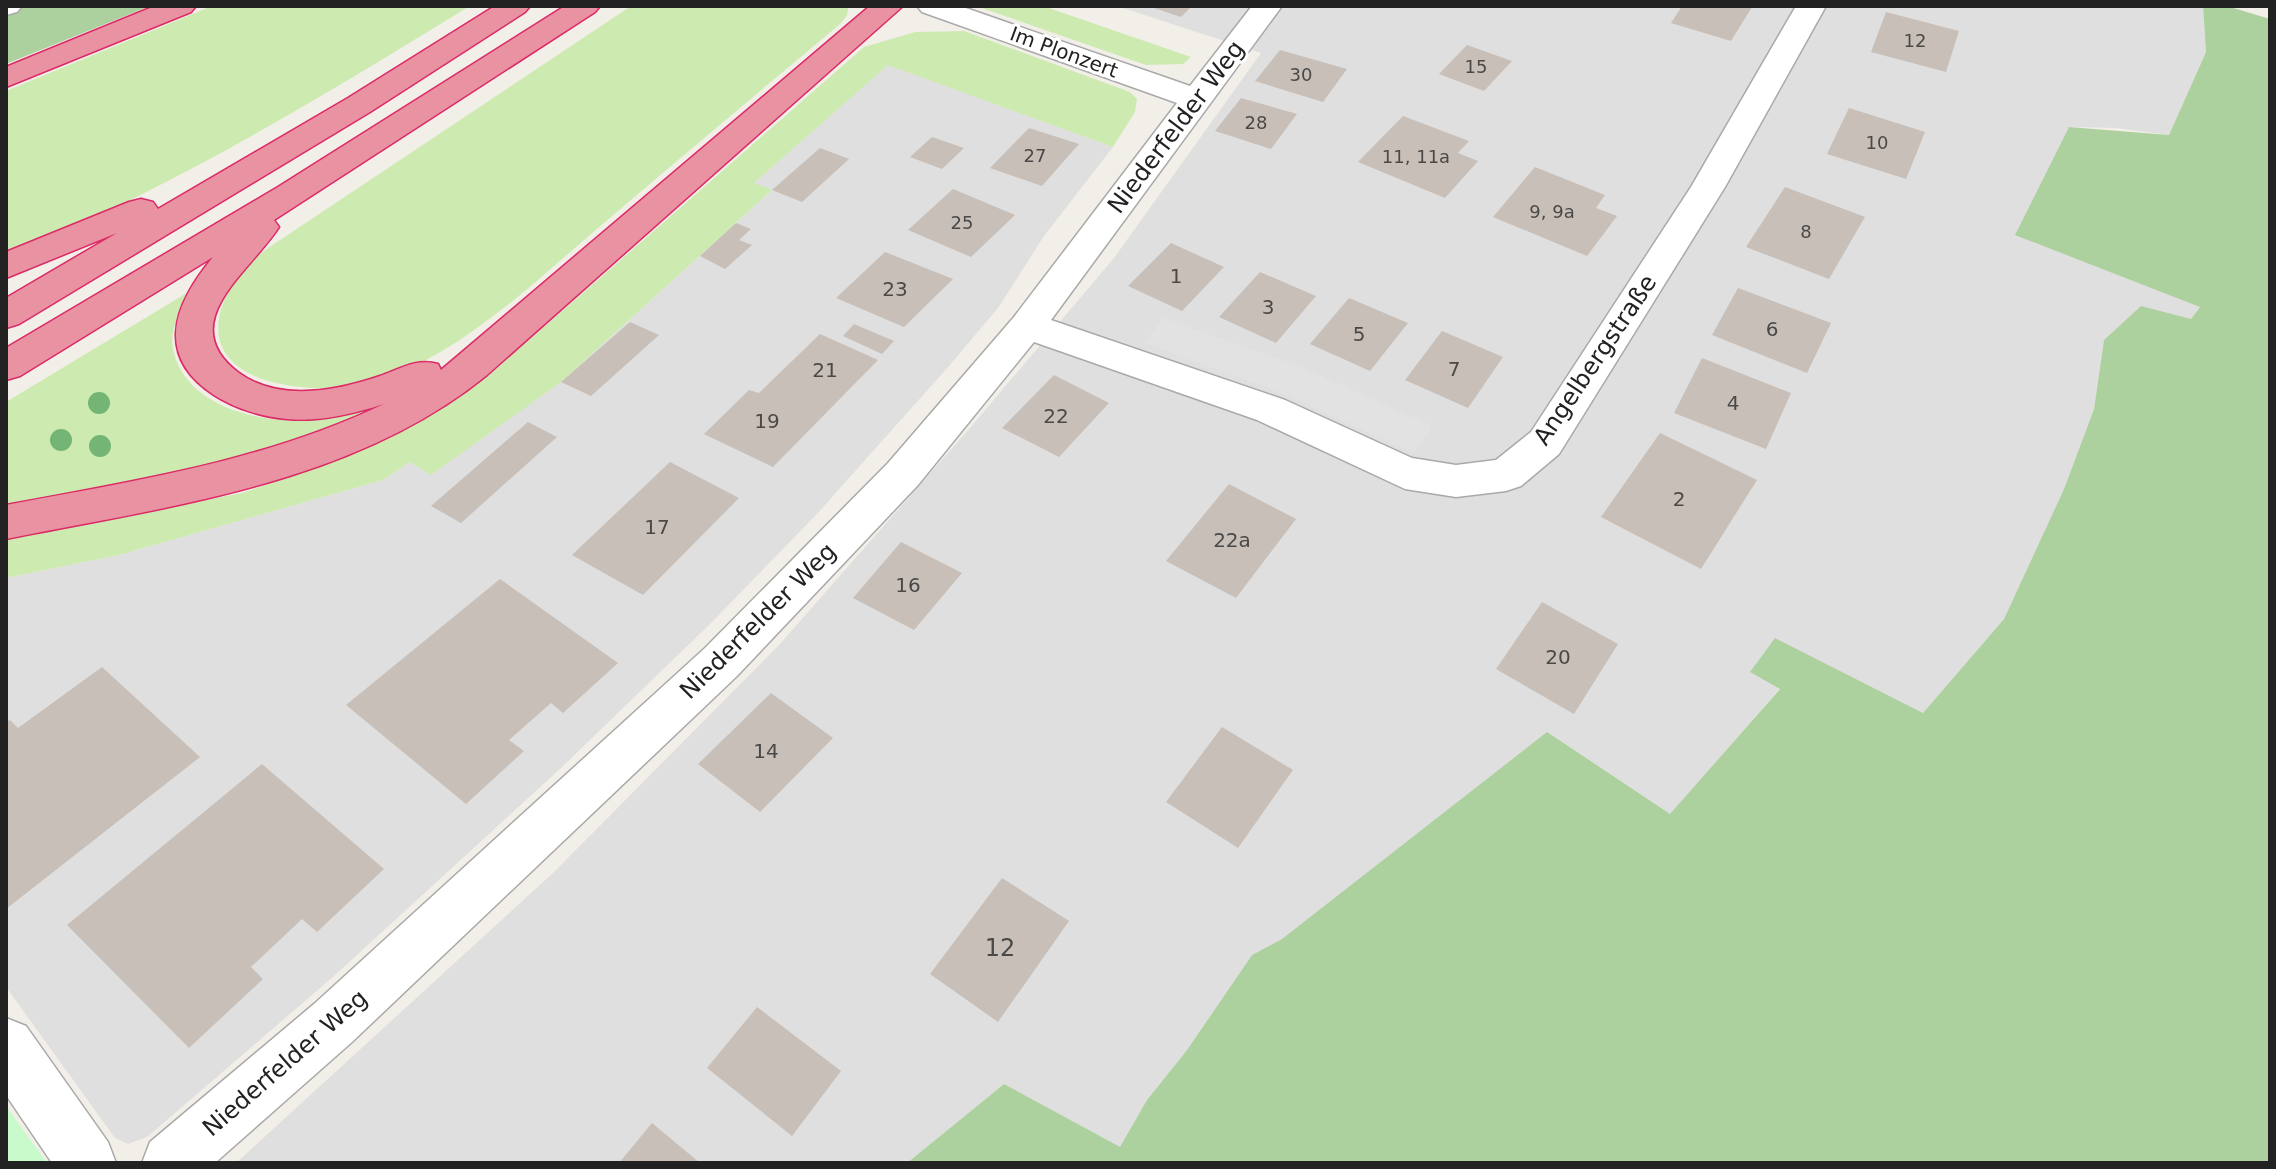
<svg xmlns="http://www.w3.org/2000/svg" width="2276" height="1169" font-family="'DejaVu Sans',sans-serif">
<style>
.residential{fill:#e0dfdf}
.grass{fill:#cdebb0}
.forest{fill:#add19e}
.park{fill:#c8facc}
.parking{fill:#e2e2e2}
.building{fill:#c7bfb8}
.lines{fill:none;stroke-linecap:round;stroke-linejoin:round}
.minor-casing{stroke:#a9a9a9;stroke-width:3}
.highway-casing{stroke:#dc2a67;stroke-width:3}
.minor{fill:#fff;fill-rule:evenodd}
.highway{fill:#e892a2;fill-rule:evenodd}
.tree{fill:#74b475}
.labels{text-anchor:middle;stroke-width:6;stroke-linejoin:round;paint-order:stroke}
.far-number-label{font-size:18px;fill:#4b4948}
.far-street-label{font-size:20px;fill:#222;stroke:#fff}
.number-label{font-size:20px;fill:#4b4948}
.street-label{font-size:24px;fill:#222;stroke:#fff}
.near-number-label{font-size:24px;fill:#4b4948}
</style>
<rect width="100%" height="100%" fill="#f2efe9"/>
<g class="residential">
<path d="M1117,6H2203L2206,52L2169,135L2116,128L2069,127L2201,306L2191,319L2104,340L2094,409L2064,489L2004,619L1923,713L1775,638L1780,688L1671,814L1282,939L1252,955L1187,1050L1147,1100L1120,1148L1004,1084L907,1163H236L554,872L779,645L970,428L1114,258L1261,53Z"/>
<path d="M888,64L1113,147L1044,236L998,308L949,366L816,515L709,625L561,768L334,976L147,1137L128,1144L115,1138L6,987V578L119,555L383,480L410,462L561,382L771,191L753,184Z"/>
</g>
<g class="grass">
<path d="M212,6H470C321,97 169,191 6,255V91Z"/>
<path d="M631,6H848C849,18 841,23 833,30C754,96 675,162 597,229C545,273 495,321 435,355C411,369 378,383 351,387C301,393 200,383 221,309C227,288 246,270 259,254Z"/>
<path d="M976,6H1043L1191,57L1183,64L1146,65Z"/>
<path d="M964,31L1130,92L1137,99L1135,112L1113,147L888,65L754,183L772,190L561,382L431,475L410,462L383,480L119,555L6,578V539L242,493L352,455L425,419L495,370L864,47L915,32Z"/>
<path d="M190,291C181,308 169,329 173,349C183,399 241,418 285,420C319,422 351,413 383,406C264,462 134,479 6,505V402Z"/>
</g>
<g class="forest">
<path d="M6,6H150L6,64Z"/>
<path d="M2203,6H2227L2270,19V1163H907L1004,1084L1120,1147L1147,1100L1187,1050L1252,955L1282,939L1547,732L1670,814L1780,689L1750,672L1775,638L1923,713L2004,619L2064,489L2094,409L2104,340L2141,306L2191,319L2200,307L2015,235L2069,127L2169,135L2206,52Z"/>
</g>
<path class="park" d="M6,1106L47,1163H6Z"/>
<path class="parking" d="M1163,318L1301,367L1432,426L1413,453L1284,394L1145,343Z"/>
<g class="building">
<path d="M1148,6H1192L1181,17Z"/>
<path d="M1682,6H1748L1752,7L1731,41L1671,23Z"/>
<path d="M1886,12L1959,31L1946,72L1871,52Z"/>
<path d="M1467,45L1512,61L1484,91L1439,74Z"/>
<path d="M1280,50L1347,69L1323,102L1255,81Z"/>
<path d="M1241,98L1297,114L1271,149L1215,131Z"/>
<path d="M1849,108L1925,132L1906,179L1827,154Z"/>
<path d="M1403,116L1469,141L1458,153L1478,161L1445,198L1358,162Z"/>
<path d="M1029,128L1079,144L1042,186L990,168Z"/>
<path d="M932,137L964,148L942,169L910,157Z"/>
<path d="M820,148L849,159L802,202L772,190Z"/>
<path d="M1535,167L1605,195L1596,208L1617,216L1587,256L1493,217Z"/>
<path d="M1785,187L1865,217L1829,279L1746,247Z"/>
<path d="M953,189L1015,215L971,257L908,230Z"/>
<path d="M736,223L751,229L739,240L752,245L725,269L700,256Z"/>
<path d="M1171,243L1224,267L1182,311L1128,286Z"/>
<path d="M885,252L953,279L904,327L836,298Z"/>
<path d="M1260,272L1316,296L1276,343L1219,317Z"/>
<path d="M1738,288L1831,323L1807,373L1712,335Z"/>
<path d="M1349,298L1408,323L1370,371L1310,344Z"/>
<path d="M630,322L659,335L591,396L561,382Z"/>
<path d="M854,324L894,341L882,354L843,336Z"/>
<path d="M1442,331L1503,357L1468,408L1405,380Z"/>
<path d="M820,334L878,360L773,467L704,434L749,390L759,393Z"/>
<path d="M1702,358L1791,393L1766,449L1674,413Z"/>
<path d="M1054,375L1109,403L1059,457L1002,428Z"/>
<path d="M528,422L557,437L461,523L431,506Z"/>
<path d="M1660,433L1757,480L1701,569L1601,517Z"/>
<path d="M670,462L739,498L643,595L572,555Z"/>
<path d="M1229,484L1296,519L1236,598L1166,561Z"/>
<path d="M901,542L962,573L914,630L853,598Z"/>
<path d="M500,579L618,663L563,713L551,703L509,740L524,751L466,804L346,705Z"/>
<path d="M1542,602L1618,644L1574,714L1496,669Z"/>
<path d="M102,667L200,757L6,909V722L10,720L18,728Z"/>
<path d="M771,693L833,738L760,812L698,764Z"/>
<path d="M1222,727L1293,770L1238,848L1166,802Z"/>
<path d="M262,764L384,869L317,932L302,919L251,967L263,979L189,1048L67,925Z"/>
<path d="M1002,878L1069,921L998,1022L930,974Z"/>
<path d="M757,1007L841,1071L792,1136L707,1068Z"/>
<path d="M652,1123L700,1163H619Z"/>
</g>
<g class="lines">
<g class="minor-casing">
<g id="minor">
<path d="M6,6H22L17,12L6,15Z"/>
<path d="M917,6H960L1190,86L1252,6H1282L1051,320L1285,400L1412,458L1456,465L1496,460L1531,432L1691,187L1796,6H1826L1725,187L1559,454L1521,486L1506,491L1456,497L1405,489L1257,420L1034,342L918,485L737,676L352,1042L215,1163H142L150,1142L314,1004L705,648L888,463L1014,317L1177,103L922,12Z"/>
<path d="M6,1018L26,1026L108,1142L116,1163H52L6,1095Z"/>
</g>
</g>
<g class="highway-casing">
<g id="highway">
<path d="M155,6H196L191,12L6,87V67Z"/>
<path d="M495,6H530L525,12L370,112L19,324L6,328V298L117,233L6,278V252L129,202L141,199L153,202L158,209L348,98Z"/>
<path d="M565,6H600L595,12L274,220L279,227C251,271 172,323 239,373C279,402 336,391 380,376C400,369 416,358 438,364L441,370L870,6H903L487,375C353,484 170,506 6,539V505C135,481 265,461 384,404C353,414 320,422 287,419C243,416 174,387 176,333C177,305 196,278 213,257L20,376L6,380V348L278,187Z"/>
</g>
</g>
<use href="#minor" class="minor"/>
<use href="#highway" class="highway"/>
</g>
<g class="tree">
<circle cx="99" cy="403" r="11"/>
<circle cx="61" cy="440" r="11"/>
<circle cx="100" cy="446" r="11"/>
</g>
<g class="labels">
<g class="far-number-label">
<text x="1915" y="47">12</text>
<text x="1476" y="73">15</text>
<text x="1301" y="81">30</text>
<text x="1256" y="129">28</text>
<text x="1877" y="149">10</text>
<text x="1035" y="162">27</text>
<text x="1416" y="163">11, 11a</text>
<text x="1552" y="218">9, 9a</text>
<text x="962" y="229">25</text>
<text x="1806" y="238">8</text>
</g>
<g class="far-street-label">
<text transform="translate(1064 52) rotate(20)" y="7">Im Plonzert</text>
</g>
<g class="number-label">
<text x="1176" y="283">1</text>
<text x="895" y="296">23</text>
<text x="1268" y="314">3</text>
<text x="1772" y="336">6</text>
<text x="1359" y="341">5</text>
<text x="1454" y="376">7</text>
<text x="825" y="377">21</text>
<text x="1733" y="410">4</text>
<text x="1056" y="423">22</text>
<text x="767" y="428">19</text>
<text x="1679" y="506">2</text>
<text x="657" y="534">17</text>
<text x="1232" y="547">22a</text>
<text x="908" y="592">16</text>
<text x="1558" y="664">20</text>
<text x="766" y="758">14</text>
</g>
<g class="street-label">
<text transform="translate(1176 127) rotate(-53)" y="8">Niederfelder Weg</text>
<text transform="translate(1595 360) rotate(-56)" y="8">Angelbergstraße</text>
<text transform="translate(758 621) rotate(-45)" y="8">Niederfelder Weg</text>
<text transform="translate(285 1063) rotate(-41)" y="8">Niederfelder Weg</text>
</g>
<g class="near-number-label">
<text x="1000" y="956">12</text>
</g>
</g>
<rect width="2276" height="1169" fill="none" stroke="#222222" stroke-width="16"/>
</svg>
